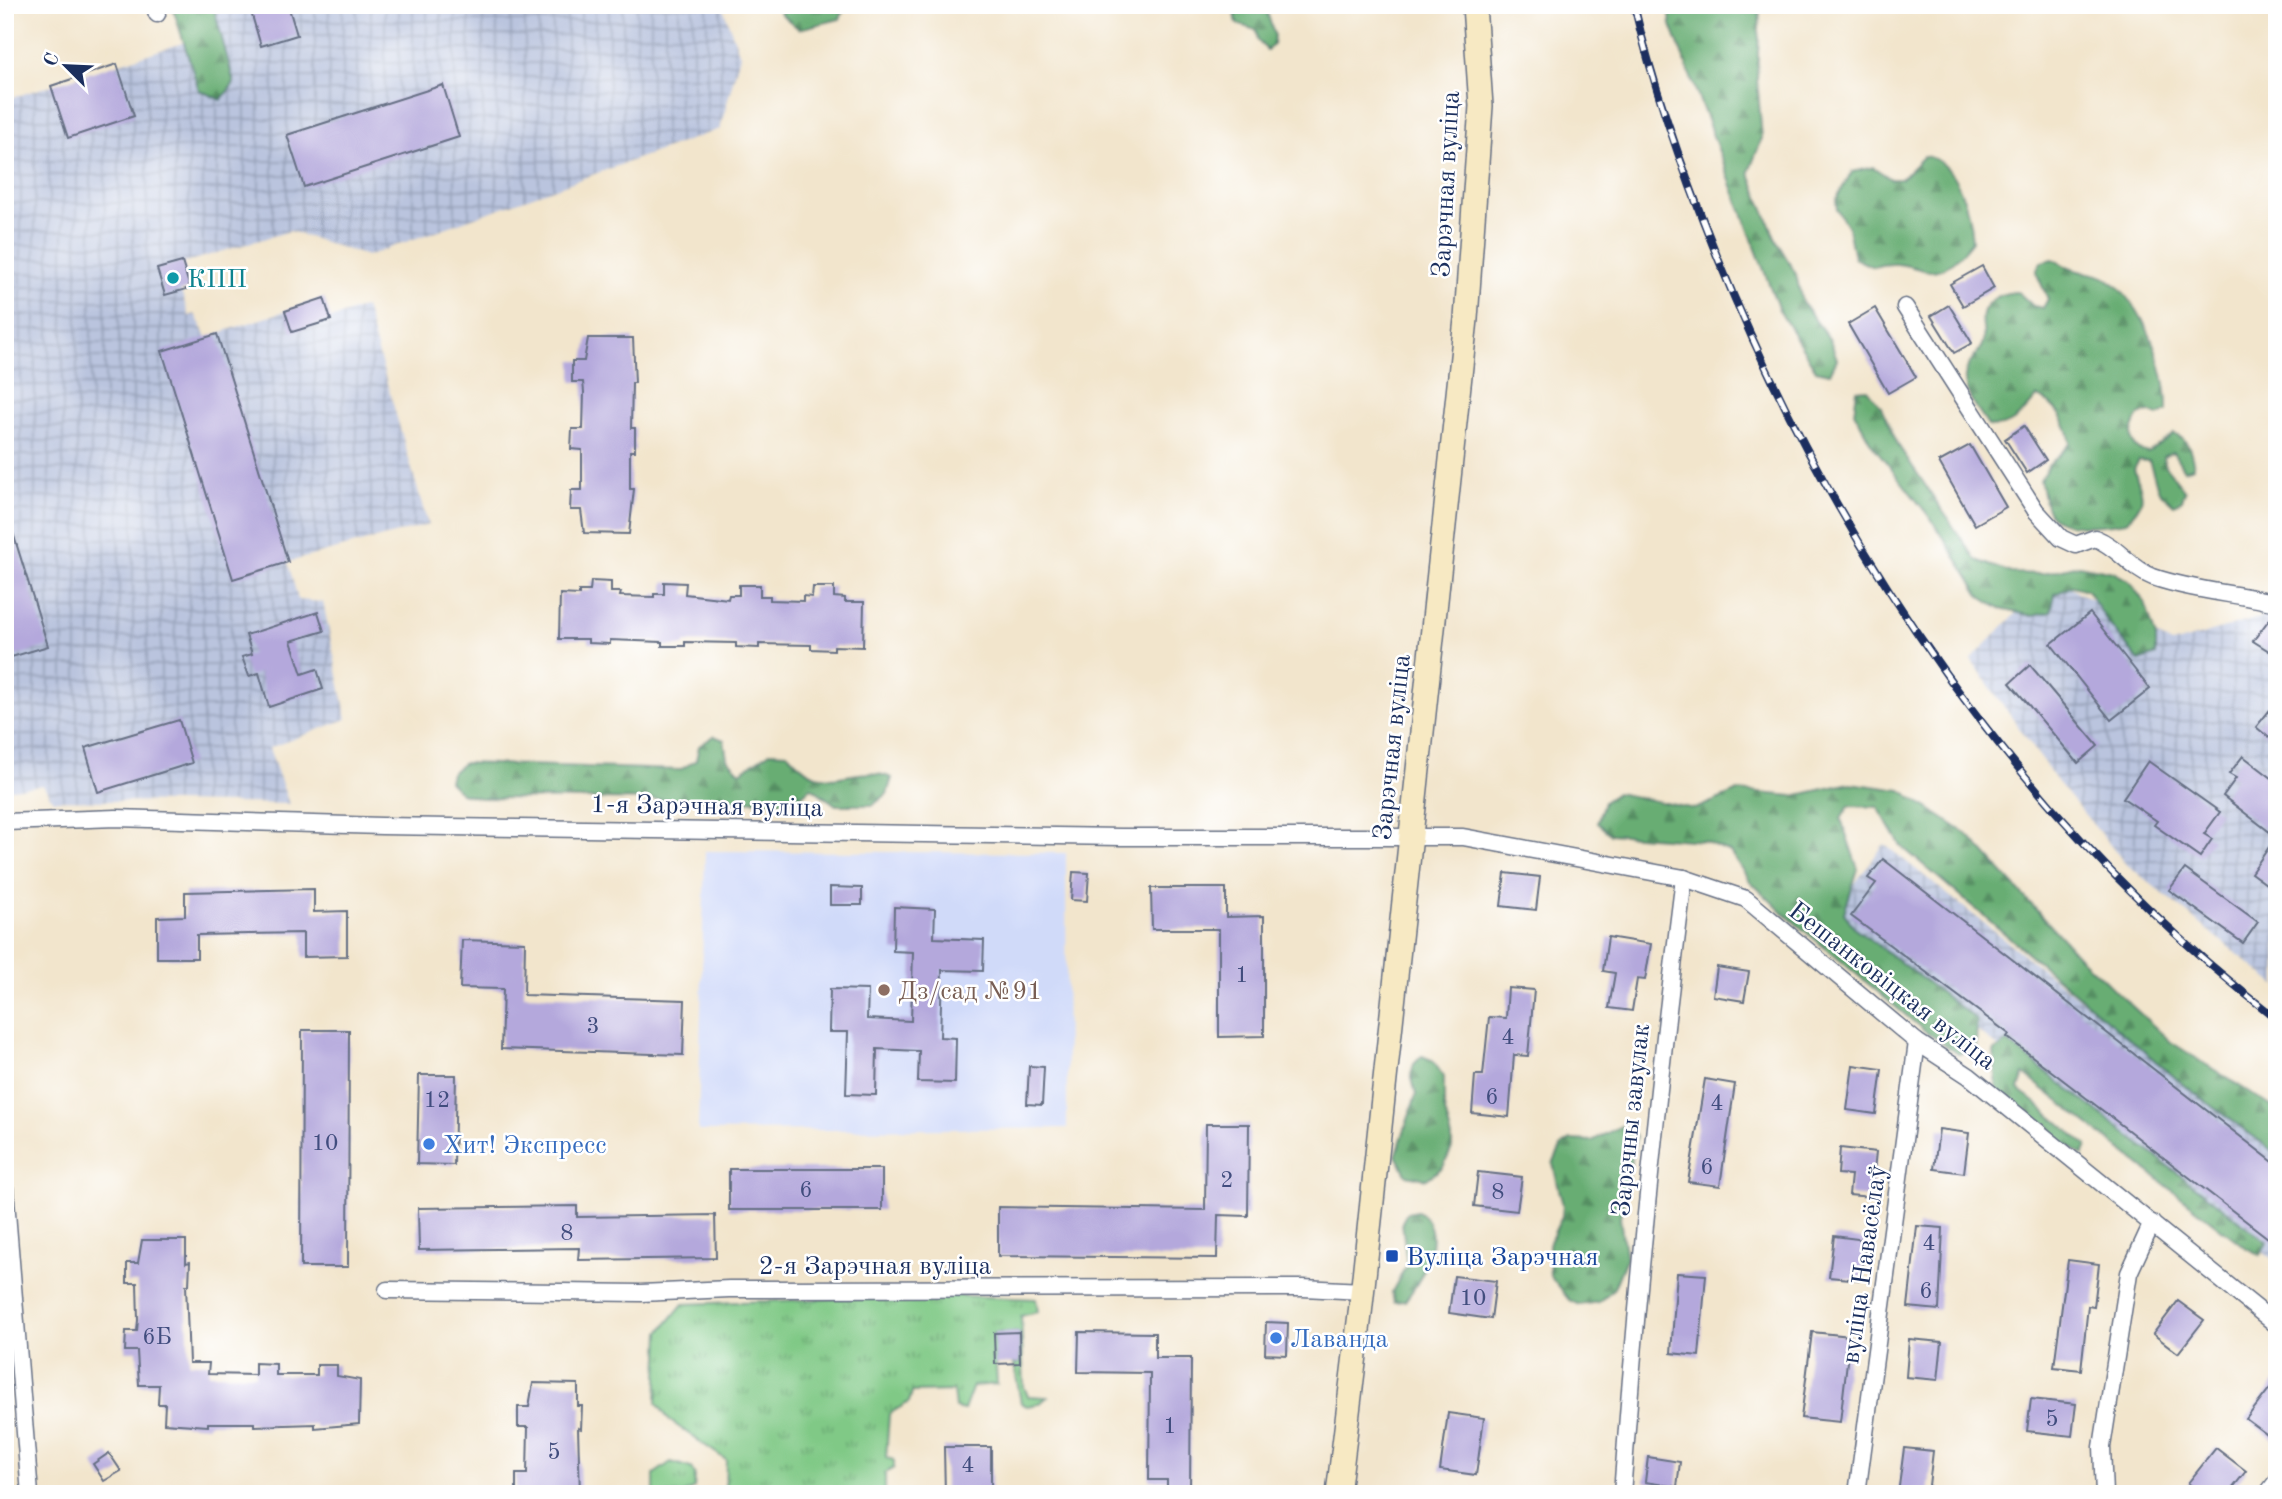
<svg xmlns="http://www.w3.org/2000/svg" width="2282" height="1499" font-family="'Old Standard TT',serif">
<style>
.built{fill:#d0daf9}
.industrial{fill:url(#industrial-grid)}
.grass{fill:url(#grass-tufts);stroke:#4e7c72;stroke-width:2}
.forest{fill:url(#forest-firs);stroke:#426e68;stroke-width:2}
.building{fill:#b4a8dc}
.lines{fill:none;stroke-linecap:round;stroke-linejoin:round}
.street-casing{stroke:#666f84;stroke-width:19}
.secondary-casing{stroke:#666f84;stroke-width:26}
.street{stroke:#fff;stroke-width:16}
.secondary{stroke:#f7e9c3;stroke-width:23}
.rail-casing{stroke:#1b2f5e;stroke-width:8}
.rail{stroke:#fff;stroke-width:5;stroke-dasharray:16;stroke-linecap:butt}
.culture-dot{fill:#0f9aa8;stroke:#fff;stroke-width:2.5}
.education-dot{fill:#8d6e63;stroke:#fff;stroke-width:2.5}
.shop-dot{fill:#3f7fe0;stroke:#fff;stroke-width:2.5}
.transit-dot{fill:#1a4fb4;stroke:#fff;stroke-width:2.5}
.labels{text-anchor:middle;stroke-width:5;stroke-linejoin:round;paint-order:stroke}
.number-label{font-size:23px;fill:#414d7e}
.street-label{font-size:26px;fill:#1b2f5e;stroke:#fff}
.culture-label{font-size:26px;fill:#0d838f;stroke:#fff;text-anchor:start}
.education-label{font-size:26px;fill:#785e54;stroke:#fff;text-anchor:start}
.shop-label{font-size:26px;fill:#366cbe;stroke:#fff;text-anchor:start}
.transit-label{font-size:26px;fill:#164399;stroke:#fff;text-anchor:start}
</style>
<defs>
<pattern id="industrial-grid" width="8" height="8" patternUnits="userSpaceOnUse" patternTransform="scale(1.75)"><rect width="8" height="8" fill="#bac4de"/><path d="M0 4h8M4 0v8" fill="none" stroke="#96a0b7"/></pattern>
<pattern id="grass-tufts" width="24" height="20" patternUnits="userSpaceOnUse" patternTransform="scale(1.75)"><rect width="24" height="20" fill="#80c986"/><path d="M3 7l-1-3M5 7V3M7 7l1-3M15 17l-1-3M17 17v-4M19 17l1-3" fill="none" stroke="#68a471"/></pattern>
<pattern id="forest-firs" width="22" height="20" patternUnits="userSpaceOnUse" patternTransform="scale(1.75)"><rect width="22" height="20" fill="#68ad73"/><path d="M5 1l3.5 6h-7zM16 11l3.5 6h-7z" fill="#558d62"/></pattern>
</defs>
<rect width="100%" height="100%" fill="#fff"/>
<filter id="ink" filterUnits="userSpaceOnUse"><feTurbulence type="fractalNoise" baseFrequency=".0143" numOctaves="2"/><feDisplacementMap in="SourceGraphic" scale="14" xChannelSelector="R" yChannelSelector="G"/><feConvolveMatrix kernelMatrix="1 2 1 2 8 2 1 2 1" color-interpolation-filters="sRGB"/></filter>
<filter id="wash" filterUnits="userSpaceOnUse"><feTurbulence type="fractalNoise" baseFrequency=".00686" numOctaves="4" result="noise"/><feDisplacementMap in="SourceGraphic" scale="28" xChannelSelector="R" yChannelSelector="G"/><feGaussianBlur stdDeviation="1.57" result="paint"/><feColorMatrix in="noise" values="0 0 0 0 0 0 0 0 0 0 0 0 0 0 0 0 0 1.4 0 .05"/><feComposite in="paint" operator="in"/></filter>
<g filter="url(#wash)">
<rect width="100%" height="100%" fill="#f2e5cc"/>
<path class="built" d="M705,851L1066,853L1067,1128L698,1131Z"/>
<g class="industrial">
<path d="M192,5H722L740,55L720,129L367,256L290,231L183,263L190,288L181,291L189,316L195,314L207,337L324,298L331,319L365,307L428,525L288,562L298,600L323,602L347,719L269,748L289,804L53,800L43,785L5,790V100L201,37Z"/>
<path d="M2051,577L2172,644L2268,615L2277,621V986L2125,863L2056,780L1971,660Z"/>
<path d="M1884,844L2277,1155V1263L1830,917Z"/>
</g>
<g class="grass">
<path d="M942,1295L1036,1299L1038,1312L1021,1316L1024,1387L1028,1396L1047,1397L1039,1404L1027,1406L1021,1403L1014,1364L1020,1363L1019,1332L994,1333L997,1384L973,1386L964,1410L955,1408L953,1391L912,1392L909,1402L889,1414L886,1458L894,1460V1468L885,1473V1494H725L726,1460L669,1420L657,1403L660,1332L683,1304Z"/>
<path d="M671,1462L691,1468L695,1475L694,1488L683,1494H654V1474Z"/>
</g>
<g class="forest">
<path d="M172,5H213L234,83L221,100L199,90Z"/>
<path d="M777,5H846L840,19L799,29L781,14Z"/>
<path d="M1242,5L1265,6L1274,34L1273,45L1267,50L1258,41L1256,30L1237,24L1235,13Z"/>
<path d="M1669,5H1760L1757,79L1762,138L1749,172L1777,242L1796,274L1802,302L1830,340L1837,359L1830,373L1816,370L1779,310L1671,25Z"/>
<path d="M1924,156C1958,159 1970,213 1972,241C1927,299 1921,252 1873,267L1854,258L1848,227L1837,210L1836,199L1852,172L1873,167L1891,179H1901Z"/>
<path d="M2053,259C2059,262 2066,267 2072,269C2085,274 2098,272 2109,280C2144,303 2168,371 2167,411L2158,416L2149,412L2139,415C2130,432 2125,447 2148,453L2174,434C2190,441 2191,451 2194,467L2184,470L2173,452L2163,456L2166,467L2185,491L2182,500L2174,505L2159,491L2149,461L2139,460L2134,469C2143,497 2148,500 2126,522C2105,525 2064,532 2049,513C2044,505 2043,490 2040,480L2048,466L2070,444C2071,427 2054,401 2037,397C2024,412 2011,431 1988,426C1980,413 1967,398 1965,381C1963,364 1980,356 1983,342C1985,333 1981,323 1983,314C1985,299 2005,292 2018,292L2033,306L2043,308L2048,299L2036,272L2041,262Z"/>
<path d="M1867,389L1881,407L1898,445L1976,560L2011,573L2042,574L2079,565L2113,572L2128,580L2145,603L2156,638V655L2139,661L2109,624L2087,590L2073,586L2055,594L2051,612L2033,616L2000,609L1981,597L1935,524L1871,443L1854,412L1857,390Z"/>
<path d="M714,736L724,740L727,759L740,772L770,752L788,753C830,802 850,760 892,778L887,794L873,805H836L811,787L796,801L480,798L461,793L449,781L451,773L464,763L680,770L696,760L699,746Z"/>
<path d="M1850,783L1901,790L1969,836L2080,958L2171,1042L2277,1110V1154L2184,1085L1901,846L1878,807L1849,806L1841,819L1858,869L1844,913L1855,928L1977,1020L1976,1047L1959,1054L1921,1028L1781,911L1750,881L1730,852L1704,841L1610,834L1597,823L1604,802L1617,793L1695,809L1738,791L1793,796Z"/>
<path d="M2007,1042L2267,1242L2261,1255L2246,1248L2024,1074L2019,1089L2087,1146L2083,1155L2049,1135L1997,1091L1994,1052Z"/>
<path d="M1422,1056L1432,1060L1444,1077V1108L1452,1138V1148L1443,1167L1427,1179L1407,1175L1396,1156L1416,1095L1411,1074L1414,1064Z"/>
<path d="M1621,1126L1631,1128L1636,1137L1620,1218L1626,1259L1614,1288L1599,1302L1579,1305L1569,1300L1550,1276L1549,1244L1562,1216L1563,1206L1553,1164L1562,1145L1571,1140L1592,1141Z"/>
<path d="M1418,1211C1448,1232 1422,1279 1405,1301L1394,1302L1392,1292L1407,1264L1402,1222L1407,1213Z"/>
</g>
<g id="blocks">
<g class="building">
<path d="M249,5H288L297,35L261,46Z"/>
<path d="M117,64L134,116L68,138L51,86Z"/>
<path d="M443,85L459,137L304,187L287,135Z"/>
<path d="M182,262L190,288L165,295L157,269Z"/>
<path d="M1982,266L1994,288L1963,306L1950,284Z"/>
<path d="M324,298L331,320L292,332L285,311Z"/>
<path d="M1949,305L1972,343L1954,353L1931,316Z"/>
<path d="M1875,308L1916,377L1888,393L1848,324Z"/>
<path d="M217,334L288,562L233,579L162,351Z"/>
<path d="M588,338H633L635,383H632L631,428H635V451H630V489H634L629,534L584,533L581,510H570L571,490H582V450L571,449L572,429H583L584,392L583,382H572V361H584Z"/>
<path d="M2024,426L2046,460L2027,473L2005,439Z"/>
<path d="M1970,445L2006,507L1975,525L1939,462Z"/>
<path d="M9,520L48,646L5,659V521Z"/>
<path d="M591,581L611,582V592H621L620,596L654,597V594H664V582L686,583L685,594L728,599L729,595H739V585H760V596H770V600L803,601V596L812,597L813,587H834V597L845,598V602H864L863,647L834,646V650L811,649V645L759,644V648L736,647V643L685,642V646H662V642L610,640V644L588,643V639H559L560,594L579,595V591H590Z"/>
<path d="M318,612L324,631L291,641L302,674L317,669L323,689L269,707L259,673L249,676L242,657L252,654L246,635Z"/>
<path d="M2090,613L2150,689L2111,720L2051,644Z"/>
<path d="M2274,613H2277V656L2253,641Z"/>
<path d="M2030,665L2098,746L2078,763L2010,683Z"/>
<path d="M2277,701V744L2256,727Z"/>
<path d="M179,720L192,763L98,792L85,748Z"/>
<path d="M2243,756L2277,782V892L2251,873L2276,837L2223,796L2236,778L2229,774Z"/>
<path d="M2148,761L2220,812L2204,834L2212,839L2200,857L2154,825L2157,821L2123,798Z"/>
<path d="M1883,859L2277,1165V1245L2007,1037L2009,1034L1851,916L1876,883L1868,878Z"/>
<path d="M2185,869L2258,922L2243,943L2169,890Z"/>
<path d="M1073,872L1089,873L1087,901L1071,900Z"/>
<path d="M1505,873L1540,877L1536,910L1501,906Z"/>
<path d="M830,887L862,888V905H830Z"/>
<path d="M1151,888H1226V917L1264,916V1036L1219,1037V929H1152Z"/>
<path d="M314,889V912L347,911V956L303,957V933L197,935V958H157V917L185,916V892Z"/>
<path d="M894,907L935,909L934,938L984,940L983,971L942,970L940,1037L956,1038L955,1083L918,1082L919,1051L877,1049L876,1095L846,1094L848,1032H829L830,989L868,990L867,1019L911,1021L913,952L893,951Z"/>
<path d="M1608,937L1651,944L1645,980L1637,979L1632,1011L1609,1008L1615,973L1603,971Z"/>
<path d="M462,940L525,942L524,995L685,1000L683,1055L501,1049L503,989L460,988Z"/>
<path d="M1717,967L1749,972L1744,1001L1713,996Z"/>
<path d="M1508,988L1534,990L1528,1056L1514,1055L1509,1117L1472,1113L1475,1075H1483L1489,1017L1506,1018Z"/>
<path d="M302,1030H349L348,1267H301Z"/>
<path d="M1853,1065L1882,1069L1876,1114L1847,1110Z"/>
<path d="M1029,1066L1044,1067L1042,1105L1027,1104Z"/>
<path d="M419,1075H456L454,1165L417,1164Z"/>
<path d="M1705,1079L1735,1084L1720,1186L1688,1182Z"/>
<path d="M1206,1124H1249L1248,1216L1218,1215L1217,1258L998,1256V1207L1205,1210Z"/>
<path d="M1939,1129L1969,1133L1964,1173L1934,1169Z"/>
<path d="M1840,1148L1876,1152L1871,1197L1849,1195L1851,1175L1838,1174Z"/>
<rect x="729" y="1169" width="153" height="41"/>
<path d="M1478,1172L1522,1177L1517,1211L1474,1206Z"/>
<path d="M577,1206V1217L715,1215L716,1258L578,1260L579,1248L419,1250L418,1208Z"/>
<path d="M1917,1226L1943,1228L1939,1310L1908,1307Z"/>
<path d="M1834,1236L1866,1240L1861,1280L1829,1277Z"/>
<path d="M142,1240H186V1263L190,1262L189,1285H186L189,1363H209L208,1374L255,1375V1363L276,1364V1375H317V1365H337V1376L360,1380L359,1424L315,1428V1424L254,1426V1423H208V1426L164,1423L165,1404H158L159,1385H139L137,1351H125L126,1331H137L138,1320L137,1283H127V1263H138Z"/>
<path d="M2068,1260L2099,1264L2094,1307L2088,1306L2081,1370L2054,1367Z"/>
<path d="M1677,1273L1706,1275L1699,1356L1671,1353Z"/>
<path d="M1454,1276L1496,1281L1491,1319L1449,1313Z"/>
<path d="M2178,1301L2204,1320L2178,1353L2153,1334Z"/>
<path d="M1266,1322L1288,1323L1287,1355L1265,1354Z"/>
<path d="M1019,1332L1020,1363L995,1364L994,1333Z"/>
<path d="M1079,1332L1155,1333V1358H1191L1190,1494H1167V1480H1149L1150,1373L1078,1372Z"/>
<path d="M1812,1332L1850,1336L1840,1422L1801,1418Z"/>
<path d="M1909,1339L1942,1342L1938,1380L1906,1377Z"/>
<path d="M2277,1379V1442L2246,1419Z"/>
<path d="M533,1383L578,1384V1406H582L581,1429L578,1428L580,1494H516V1474H527L528,1427H518V1407H529Z"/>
<path d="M2031,1399L2076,1404L2072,1436L2027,1431Z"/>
<path d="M1448,1413L1484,1418L1476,1475L1440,1470Z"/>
<path d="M944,1447H991V1494H945Z"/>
<path d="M1904,1448L1933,1451L1928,1494H1898Z"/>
<path d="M2216,1448L2246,1471L2228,1494H2202L2188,1483Z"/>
<path d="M109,1453L121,1471L104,1481L93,1464Z"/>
<path d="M1648,1457L1680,1462L1677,1487L1645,1482Z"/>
</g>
</g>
</g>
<g filter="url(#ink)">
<use href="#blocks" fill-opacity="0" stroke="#666f84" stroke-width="2"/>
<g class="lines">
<g class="street-casing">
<g id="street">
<path d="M154,5L157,14"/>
<path d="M1905,307L2036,511L2061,538L2076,545L2095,538C2118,547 2130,568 2153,577C2190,590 2238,594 2277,603"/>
<path d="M5,822L116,818L382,826L1121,837H1463L1684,878L1746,899L1917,1042L1969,1076L2277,1325"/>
<path d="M5,1188L30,1494"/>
<path d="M387,1290L641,1293L729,1289L1303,1288L1363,1291"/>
<path d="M1622,1494C1637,1287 1658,1083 1684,878"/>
<path d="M1857,1494L1917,1042"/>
<path d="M2104,1494L2102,1447L2129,1273L2152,1223"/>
<path d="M2267,1494L2277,1481"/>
</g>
</g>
<g class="secondary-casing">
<path id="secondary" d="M1338,1494L1360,1314L1466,319L1481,106L1474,5"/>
</g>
<use href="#street" class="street"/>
<use href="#secondary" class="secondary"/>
<g class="rail-casing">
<path id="rail" d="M1634,5C1654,91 1684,174 1717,256C1836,550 2023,824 2277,1019"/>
</g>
<use href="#rail" class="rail"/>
</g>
</g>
<circle class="culture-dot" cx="173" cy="278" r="7"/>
<circle class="education-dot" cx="884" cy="990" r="7"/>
<g class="shop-dot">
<circle cx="429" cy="1144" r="7"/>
<circle cx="1276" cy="1338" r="7"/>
</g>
<rect class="transit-dot" x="1385" y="1249" width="14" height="14" rx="3.5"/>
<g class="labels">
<g class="number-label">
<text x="1242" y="982">1</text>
<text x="593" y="1033">3</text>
<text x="1508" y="1044">4</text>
<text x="1492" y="1104">6</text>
<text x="437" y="1107">12</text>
<text x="1717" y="1110">4</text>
<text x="325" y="1150">10</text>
<text x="1707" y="1174">6</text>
<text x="1227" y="1187">2</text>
<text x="806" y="1197">6</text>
<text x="1498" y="1199">8</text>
<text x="567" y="1240">8</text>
<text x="1929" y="1250">4</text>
<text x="1926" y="1298">6</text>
<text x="1473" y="1305">10</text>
<text x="157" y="1344">6Б</text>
<text x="2052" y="1426">5</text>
<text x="1170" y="1433">1</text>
<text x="554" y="1459">5</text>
<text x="968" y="1472">4</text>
</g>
<g class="street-label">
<text transform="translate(1445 184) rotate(-87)" y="9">Зарэчная вуліца</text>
<text transform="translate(1391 747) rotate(-84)" y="9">Зарэчная вуліца</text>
<text transform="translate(707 805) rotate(1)" y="9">1-я Зарэчная вуліца</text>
<text transform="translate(1893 985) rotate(38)" y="9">Бешанковіцкая вуліца</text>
<text transform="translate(1630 1120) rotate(-84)" y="9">Зарэчны завулак</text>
<text transform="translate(1863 1264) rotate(-82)" y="9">вуліца Навасёлаў</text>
<text x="875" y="1274">2-я Зарэчная вуліца</text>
</g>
<g class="culture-label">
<text x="187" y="287">КПП</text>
</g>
<g class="education-label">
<text x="898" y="999">Дз/сад №91</text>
</g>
<g class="shop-label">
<text x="443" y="1153">Хит! Экспресс</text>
<text x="1290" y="1347">Лаванда</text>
</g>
<g class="transit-label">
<text x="1406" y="1265">Вуліца Зарэчная</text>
</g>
</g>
<rect width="2282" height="1499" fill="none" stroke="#fff" stroke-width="28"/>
<g transform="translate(66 66) rotate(294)" stroke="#ffffff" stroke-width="5" paint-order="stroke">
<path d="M0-5L12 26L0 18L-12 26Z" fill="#1b2f5e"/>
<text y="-10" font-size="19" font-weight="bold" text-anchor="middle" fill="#1b2f5e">С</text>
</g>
</svg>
